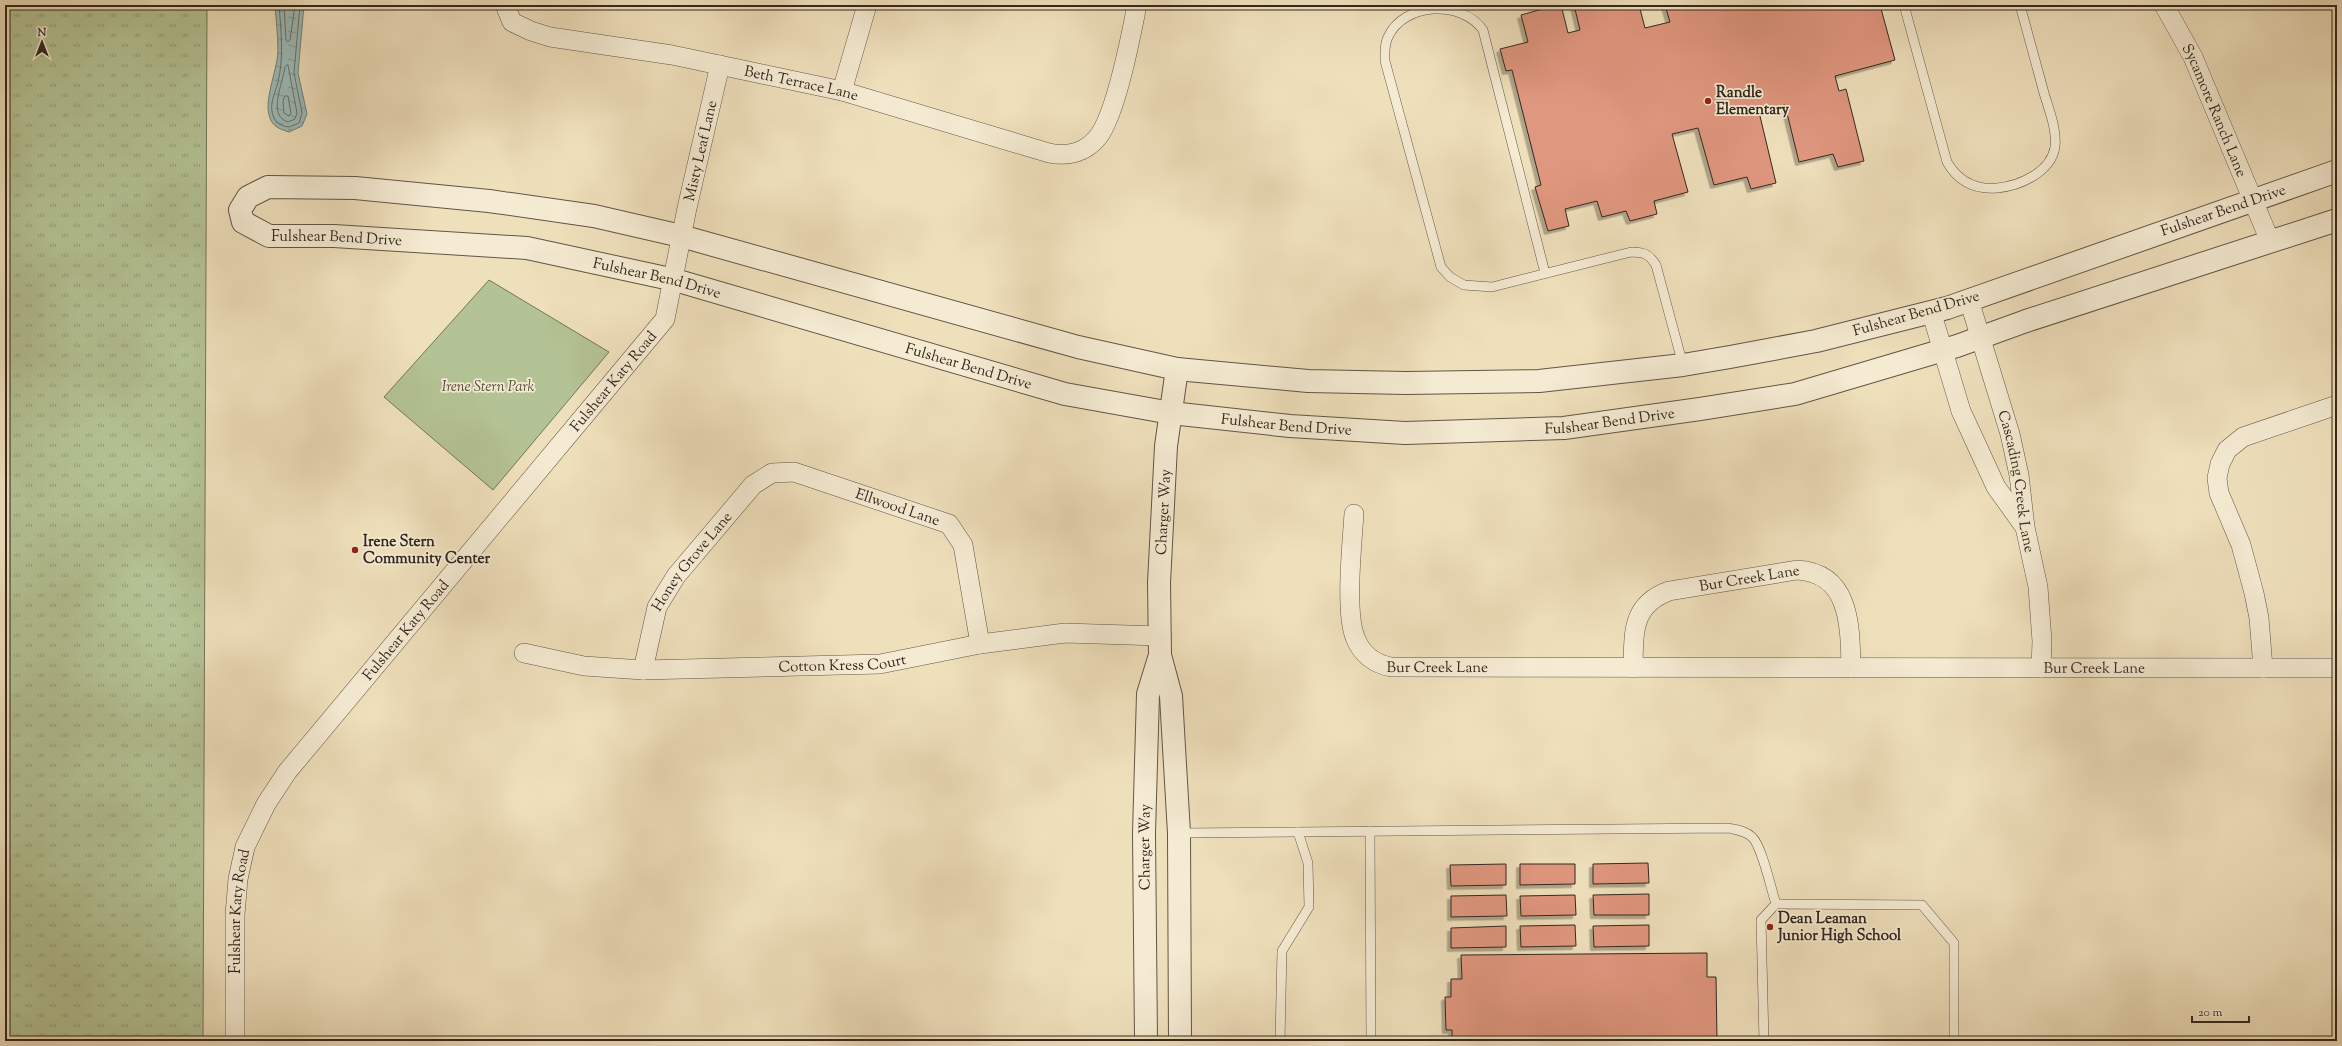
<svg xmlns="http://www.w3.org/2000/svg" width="2342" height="1046" font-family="'Sorts Mill Goudy',serif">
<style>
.grass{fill:url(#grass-tufts);stroke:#74755a}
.park{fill:#b4c395;stroke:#74755a}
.water{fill:url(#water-ripples);stroke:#72807b}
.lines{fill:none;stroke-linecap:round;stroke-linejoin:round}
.shore{stroke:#68716c;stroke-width:1}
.building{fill:#e0977f;stroke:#33271f;filter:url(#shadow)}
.service-casing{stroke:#625546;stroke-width:10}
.minor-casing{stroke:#625546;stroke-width:20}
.tertiary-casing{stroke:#625546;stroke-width:24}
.service{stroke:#f5ebd3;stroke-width:9}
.minor{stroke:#f5ebd3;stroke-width:19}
.tertiary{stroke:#f5ebd3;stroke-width:22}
.poi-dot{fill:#8f2418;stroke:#f5ebd3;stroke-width:1.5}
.labels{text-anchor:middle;stroke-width:3.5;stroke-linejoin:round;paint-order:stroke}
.street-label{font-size:15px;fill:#33271f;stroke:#f5ebd3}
.poi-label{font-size:15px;font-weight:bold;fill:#33271f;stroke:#f5ebd3;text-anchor:start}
.park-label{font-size:15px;font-style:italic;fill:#534e3c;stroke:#f5ebd3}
</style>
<defs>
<pattern id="grass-tufts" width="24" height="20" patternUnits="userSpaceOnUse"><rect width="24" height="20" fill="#b4c395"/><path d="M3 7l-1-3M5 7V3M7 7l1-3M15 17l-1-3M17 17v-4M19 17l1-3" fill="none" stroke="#939e79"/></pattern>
<pattern id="water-ripples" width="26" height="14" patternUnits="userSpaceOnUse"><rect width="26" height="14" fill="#9cbbb8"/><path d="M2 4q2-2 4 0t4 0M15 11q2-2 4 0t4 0" fill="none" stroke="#809895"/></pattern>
<filter id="shadow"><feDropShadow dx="-3.5" dy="3.5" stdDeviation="0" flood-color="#0004"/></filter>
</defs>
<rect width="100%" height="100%" fill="#efe0bc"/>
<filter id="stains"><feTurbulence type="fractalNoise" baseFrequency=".005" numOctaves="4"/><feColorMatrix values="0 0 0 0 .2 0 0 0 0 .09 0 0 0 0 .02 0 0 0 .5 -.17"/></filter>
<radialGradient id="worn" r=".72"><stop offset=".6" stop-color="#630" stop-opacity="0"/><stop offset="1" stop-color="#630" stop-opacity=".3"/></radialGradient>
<path class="grass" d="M5,5H207L203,1041H5Z"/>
<path class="park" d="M489,280L609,352L493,490L384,397Z"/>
<path class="water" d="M275,5H304L298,73L307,114L302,126L289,132C280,129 273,127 270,118C263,101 277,72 278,51C278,36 276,20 275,5Z"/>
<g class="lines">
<g class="shore">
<path d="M279,5C281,30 284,57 278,82C275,94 268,105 274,118C277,124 282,126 289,127L299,123L302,113L294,73L300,5"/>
<path d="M284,5L286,40L288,42L290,40L295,5"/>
<path d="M288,65L297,113L295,119L288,122C267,116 283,83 285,67Z"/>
<path d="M285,96H288L291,113L289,116L284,113L283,102Z"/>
</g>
</g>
<g class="building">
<path d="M1557,5H1561L1568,33L1580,30L1574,5H1639L1645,28L1670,22L1665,5H1730V7L1740,5H1880L1895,60L1835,76L1839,91L1846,89L1864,161L1838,167L1833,154L1799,162L1785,105L1759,112L1776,183L1751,189L1747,177L1714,185L1698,128L1672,134L1688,192L1654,201L1657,214L1630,221L1626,211L1602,217L1597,201L1565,209L1569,226L1548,231L1535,187L1541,185L1512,70L1506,71L1500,49L1528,42L1521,15Z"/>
<path d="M1648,863L1649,883L1593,884V864Z"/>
<path d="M1506,864V885L1451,886L1450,865Z"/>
<path d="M1520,864H1575V884L1520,885Z"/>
<path d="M1649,894V915H1594L1593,895Z"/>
<path d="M1506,895L1507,916L1451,917V896Z"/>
<path d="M1575,895L1576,915L1521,916L1520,896Z"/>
<path d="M1575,925L1576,946L1521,947L1520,926Z"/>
<path d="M1649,925V946L1594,947L1593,926Z"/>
<path d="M1506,926V947L1451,948V928Z"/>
<path d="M1707,953V977H1716L1717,1041H1452V1030H1446L1445,997H1451V979H1462L1461,955Z"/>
</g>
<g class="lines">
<g class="service-casing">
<g id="service">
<path d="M1904,5L1947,162C1958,181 1974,190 1997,188C2020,186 2051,172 2055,147C2057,129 2049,110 2044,93C2036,64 2028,34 2020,5"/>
<path d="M1545,273L1483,30C1462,0 1404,2 1388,37C1384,45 1385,53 1385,61L1441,267L1450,277L1464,285L1492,287L1631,252C1644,252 1649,254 1656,265L1683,365"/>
<path d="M1370,831L1371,1041"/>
<path d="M1179,833L1729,828C1737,830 1746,831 1752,837C1762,846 1771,889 1776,904"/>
<path d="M1280,1041L1282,951L1309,907L1308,863L1298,832"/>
<path d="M1764,1041L1761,920L1776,904L1922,905L1954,943V1041"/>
</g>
</g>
<g class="minor-casing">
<g id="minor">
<path id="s1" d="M505,5L512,22L531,31L550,37L672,55L842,91L1049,153C1068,157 1086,152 1098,137C1116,114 1131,36 1137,5"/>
<path id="s2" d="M2164,5L2193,57L2270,241"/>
<path d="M842,91L867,5"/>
<path id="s3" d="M1969,300L2010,434L2019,475L2025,527L2038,587L2042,641L2041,668"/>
<path d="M1931,311L1961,411L1996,487L2024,526"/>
<path id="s4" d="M1354,514C1352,543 1345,612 1355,637C1361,654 1375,664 1391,667L2337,668"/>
<path id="s5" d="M524,653L584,666L643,670L880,664L980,644L1065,633L1160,636"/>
<path id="s6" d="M1633,668C1634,633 1631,605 1669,591L1797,570C1851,573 1850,627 1851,668"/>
<path d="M2263,668L2259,618L2254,593L2241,545L2219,493L2217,478L2220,464L2227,450L2243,437L2337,405"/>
<path id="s7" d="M643,670L657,607L676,576L753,485L772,473L794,472L949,524L963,545L980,644"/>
<path id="s8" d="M235,1041V915L238,879L245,847L266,804L287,772L665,319L687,208L720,65"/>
</g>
</g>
<g class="tertiary-casing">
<g id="tertiary">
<path id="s9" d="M2337,171L1947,308L1816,341L1730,357L1683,365L1539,381L1406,383L1308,381L1177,369L1078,347L681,236L594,216L489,201L355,188L268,187L248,197L240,210L243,222L269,236H334L527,248L675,280L1065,394L1171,413L1290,426L1405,433L1564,428L1700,409L1795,394L1957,346L2026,321L2337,220"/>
<path d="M1177,369L1166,446L1159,583L1160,655L1171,696L1179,833L1180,1041"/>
<path id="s10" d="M1146,1041L1144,833L1148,694L1160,655"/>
</g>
</g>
<use href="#service" class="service"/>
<use href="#minor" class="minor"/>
<use href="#tertiary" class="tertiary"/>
</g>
<g class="poi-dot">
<circle cx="1708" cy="101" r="4"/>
<circle cx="355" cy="550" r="4"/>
<circle cx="1770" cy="927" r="4"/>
</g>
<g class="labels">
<g class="street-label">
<text dy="5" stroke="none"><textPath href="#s1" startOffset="315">Beth Terrace Lane</textPath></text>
<text dy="5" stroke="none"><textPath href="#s2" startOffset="117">Sycamore Ranch Lane</textPath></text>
<text dy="5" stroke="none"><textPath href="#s8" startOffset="1043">Misty Leaf Lane</textPath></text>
<text transform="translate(2223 210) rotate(-19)" y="5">Fulshear Bend Drive</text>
<text dy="5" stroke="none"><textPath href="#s9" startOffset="2269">Fulshear Bend Drive</textPath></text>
<text dy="5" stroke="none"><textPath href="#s9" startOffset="2593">Fulshear Bend Drive</textPath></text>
<text transform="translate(1916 313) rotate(-16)" y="5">Fulshear Bend Drive</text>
<text dy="5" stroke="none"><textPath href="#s9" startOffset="2917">Fulshear Bend Drive</textPath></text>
<text dy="5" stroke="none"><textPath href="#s8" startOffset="790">Fulshear Katy Road</textPath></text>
<text dy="5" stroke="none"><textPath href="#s9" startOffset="3565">Fulshear Bend Drive</textPath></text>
<text dy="5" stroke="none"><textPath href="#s9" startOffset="3241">Fulshear Bend Drive</textPath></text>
<text dy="5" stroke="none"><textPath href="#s3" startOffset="188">Cascading Creek Lane</textPath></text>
<text dy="5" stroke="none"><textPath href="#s7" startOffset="374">Ellwood Lane</textPath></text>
<text transform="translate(1163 512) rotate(-87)" y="5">Charger Way</text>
<text dy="5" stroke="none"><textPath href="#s7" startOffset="122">Honey Grove Lane</textPath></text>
<text dy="5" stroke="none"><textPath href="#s6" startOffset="174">Bur Creek Lane</textPath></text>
<text dy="5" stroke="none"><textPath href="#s8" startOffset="466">Fulshear Katy Road</textPath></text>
<text dy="5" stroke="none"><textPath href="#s5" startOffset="320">Cotton Kress Court</textPath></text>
<text dy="5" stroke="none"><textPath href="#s4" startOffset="219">Bur Creek Lane</textPath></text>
<text dy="5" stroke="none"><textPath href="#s4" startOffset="876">Bur Creek Lane</textPath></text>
<text dy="5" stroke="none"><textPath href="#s10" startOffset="194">Charger Way</textPath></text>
<text dy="5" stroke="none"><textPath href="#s8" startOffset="130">Fulshear Katy Road</textPath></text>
</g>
<g class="poi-label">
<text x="1716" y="97">Randle<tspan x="1716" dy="17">Elementary</tspan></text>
<text x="363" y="546">Irene Stern<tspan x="363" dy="17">Community Center</tspan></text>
<text x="1778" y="923">Dean Leaman<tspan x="1778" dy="17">Junior High School</tspan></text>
</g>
<g class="park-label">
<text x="488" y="391">Irene Stern Park</text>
</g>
</g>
<rect width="2342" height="1046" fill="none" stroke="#efe0bc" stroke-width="20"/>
<rect x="6" y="6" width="2330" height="1034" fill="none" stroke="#33271f" stroke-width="2"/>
<rect x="10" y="10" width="2322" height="1026" fill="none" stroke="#33271f"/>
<g transform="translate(42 42)" stroke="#f5ebd3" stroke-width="3" paint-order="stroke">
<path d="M0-3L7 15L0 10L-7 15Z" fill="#33271f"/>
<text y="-6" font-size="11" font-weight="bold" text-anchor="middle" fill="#33271f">N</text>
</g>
<path d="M2192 1016v6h57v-6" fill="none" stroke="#33271f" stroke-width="2"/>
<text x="2198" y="1016" font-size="12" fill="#33271f" stroke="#f5ebd3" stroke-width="3" paint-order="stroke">20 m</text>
<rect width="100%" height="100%" filter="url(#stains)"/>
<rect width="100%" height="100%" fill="url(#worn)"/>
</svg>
